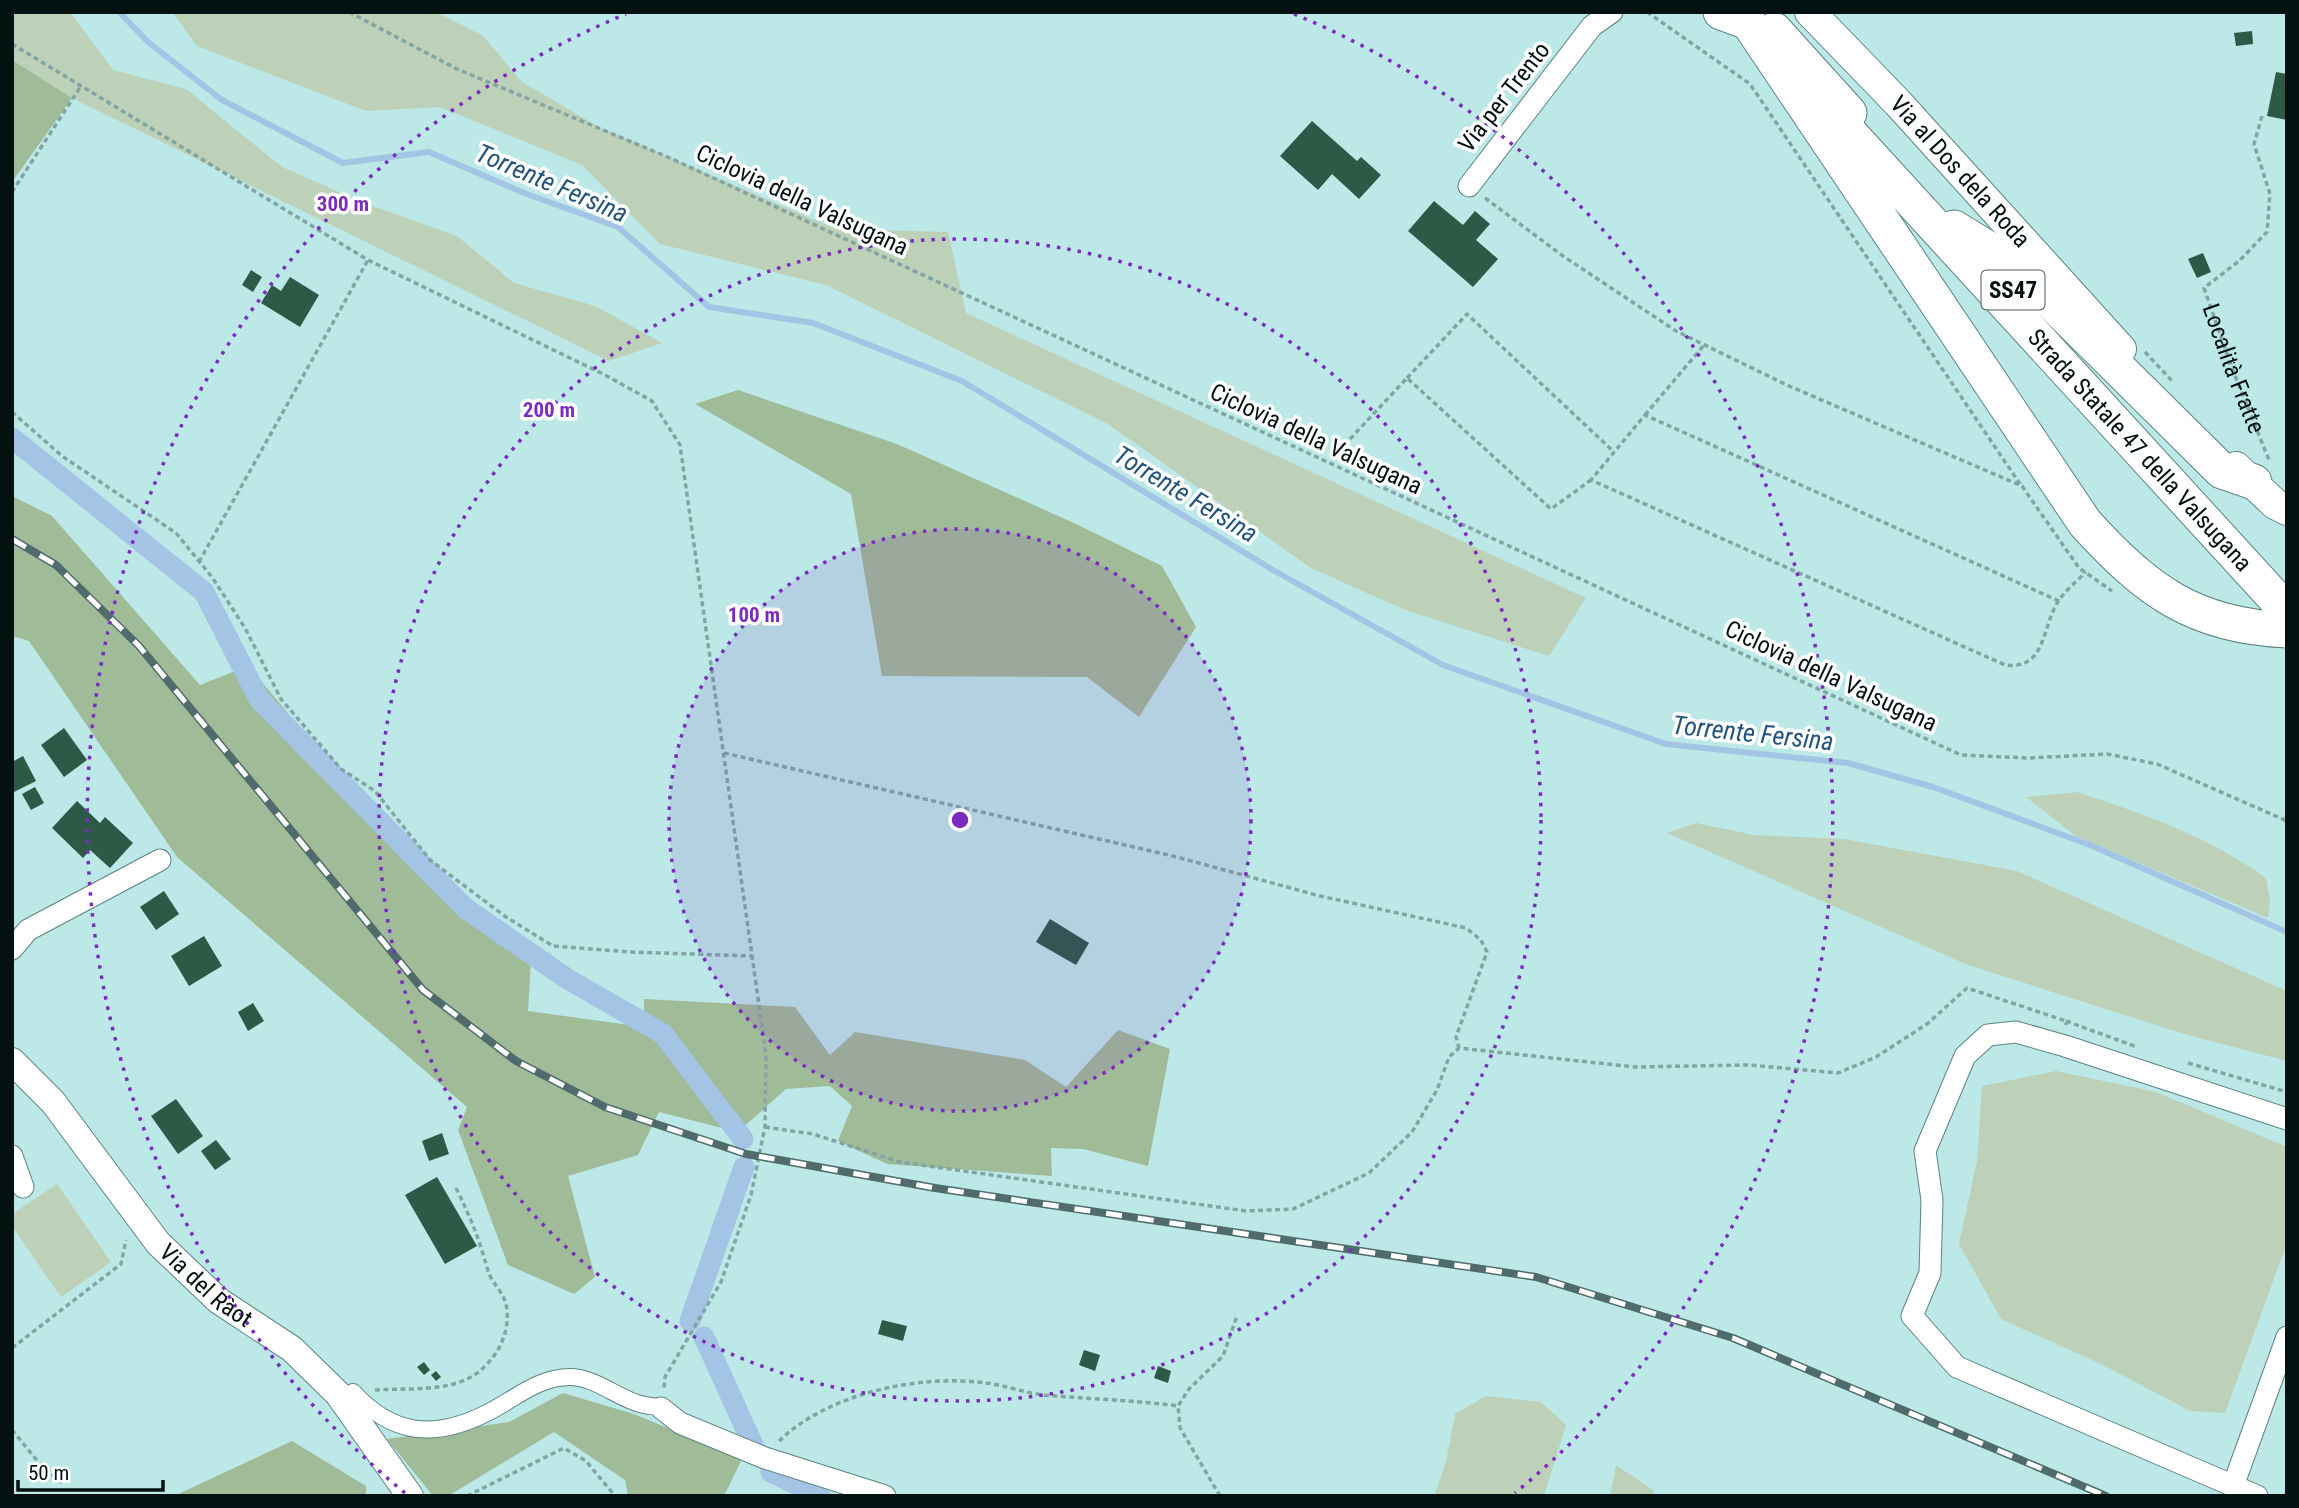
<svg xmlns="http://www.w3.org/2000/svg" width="2299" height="1508" font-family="'Roboto Condensed',sans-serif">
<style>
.green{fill:#bdd0b8}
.forest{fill:#a0bb98}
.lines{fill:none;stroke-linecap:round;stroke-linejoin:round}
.stream{stroke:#a3c4e4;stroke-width:6}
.canal{stroke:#a3c4e4;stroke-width:21}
.building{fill:#2d5947}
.pedestrian-casing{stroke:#5a8483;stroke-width:18}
.minor-casing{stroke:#5a8483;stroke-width:23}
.tertiary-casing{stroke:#5a8483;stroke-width:28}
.secondary-casing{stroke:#5a8483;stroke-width:32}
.trunk-casing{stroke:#5a8483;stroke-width:37}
.path{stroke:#82a5a4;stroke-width:3.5;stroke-dasharray:5 3.5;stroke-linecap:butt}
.pedestrian{stroke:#fff;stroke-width:16}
.minor{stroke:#fff;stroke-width:21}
.tertiary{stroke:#fff;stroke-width:26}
.secondary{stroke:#fff;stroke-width:30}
.trunk{stroke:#fff;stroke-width:35}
.rail-casing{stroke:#506b6b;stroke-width:8}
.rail{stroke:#fff;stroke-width:5;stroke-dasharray:16;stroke-linecap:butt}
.ring{fill:none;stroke:#7b2cbf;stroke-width:3.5;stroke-dasharray:3.5 7}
.labels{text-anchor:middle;stroke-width:7;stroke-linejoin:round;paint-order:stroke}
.shield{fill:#fff;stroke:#4f5858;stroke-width:2}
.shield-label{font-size:23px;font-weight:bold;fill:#031111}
.street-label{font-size:24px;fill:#031111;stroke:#fff}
.water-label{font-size:26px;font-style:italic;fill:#23547e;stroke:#fff}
.centre{fill:#7b2cbf;stroke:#fff;stroke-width:3.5}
.ring-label{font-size:21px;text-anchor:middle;font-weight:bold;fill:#7b2cbf;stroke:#fff;stroke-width:7;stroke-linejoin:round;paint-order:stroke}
</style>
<rect width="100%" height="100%" fill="#bce9e7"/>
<g class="green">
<path d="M12,12H70L113,70L186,89L282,167L364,203L457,236L514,283L595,306L662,343L609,361L72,98L12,60Z"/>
<path d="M172,12H436L483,36L522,82L601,128L836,229L948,232L966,313L1586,598L1549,656L1405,610L1311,568L1108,424L826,285L660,244L582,165L440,107L366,111L197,46Z"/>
<path d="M2077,792C2144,814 2207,836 2266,878L2270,900L2268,918L2076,836L2026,797Z"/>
<path d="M1696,823L1754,835L1844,839L2017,871L2287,991V1061L2184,1034L1968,965L1667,833Z"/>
<path d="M2056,1071L2156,1092L2287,1147V1243L2225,1413L2190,1411L2103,1365L2001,1319L1959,1244L1977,1161L1982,1086Z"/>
<path d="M57,1184L111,1262L61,1297L12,1226V1214Z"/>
<path d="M1486,1396L1541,1402L1566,1425L1544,1496H1434L1446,1462L1455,1414Z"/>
<path d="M1616,1465L1654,1491L1653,1496H1610Z"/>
</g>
<g class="forest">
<path d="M12,60L72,98L12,182Z"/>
<path d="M738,390L897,444L1074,523L1162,566L1196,627L1139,717L1087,677L882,676L851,494L695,404Z"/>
<path d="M12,496L52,516L200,685L248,666L450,904L531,960L528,1011L644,1027V999L795,1007L830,1055L855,1032L1025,1060L1066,1087L1118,1030L1170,1049L1148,1166L1083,1149L1051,1148L1052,1176L887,1164L838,1141L852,1106L830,1086L786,1089L738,1132L659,1112L638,1155L568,1176L595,1277L574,1294L508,1265L458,1130L467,1107L177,857L29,641L12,636Z"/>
<path d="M563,1393L634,1414L742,1459L724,1496H628L625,1480L554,1432L448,1496H433L387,1439L509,1422Z"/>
<path d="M292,1441L366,1486V1496H174Z"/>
</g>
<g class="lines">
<path class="stream" d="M119,12L148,42L222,100L343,163L429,152L524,193L618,227L709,307L813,323L962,381L1273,570L1443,665L1666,744L1848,763L1933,787L2090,845L2287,932"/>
<g class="canal">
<path d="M12,438L204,592L259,699L465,908L566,978L663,1034L743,1139"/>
<path d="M690,1321L744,1167"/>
<path d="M704,1337L753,1445"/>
<path d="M771,1472L820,1496"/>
</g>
</g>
<g class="building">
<path d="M2252,31L2253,44L2236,46L2234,33Z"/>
<path d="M2276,72L2287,74V120L2267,116Z"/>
<path d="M1312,121L1357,161L1361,157L1381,175L1359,199L1332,174L1318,190L1280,156Z"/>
<path d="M1434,201L1463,225L1475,211L1490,224L1476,240L1498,259L1473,287L1408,231Z"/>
<path d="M2203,253L2211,272L2197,278L2188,259Z"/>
<path d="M251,270L262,277L253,292L242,285Z"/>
<path d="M290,277L319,295L300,327L261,303L272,285L281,291Z"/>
<path d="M64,728L87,760L64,777L41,745Z"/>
<path d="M23,756L36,781L12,793V762Z"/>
<path d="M35,787L44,803L31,810L22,794Z"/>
<path d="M77,801L100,823L105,817L133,843L110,868L90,850L83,858L52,828Z"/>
<path d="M164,891L179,914L156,930L140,907Z"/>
<path d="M1050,919L1089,943L1076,965L1036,942Z"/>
<path d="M204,936L222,966L189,986L171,956Z"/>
<path d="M253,1003L264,1021L248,1031L238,1012Z"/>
<path d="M176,1099L203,1136L178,1154L151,1116Z"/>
<path d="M442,1133L449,1154L429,1161L422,1141Z"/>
<path d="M216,1140L231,1159L215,1170L201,1151Z"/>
<path d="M437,1177L477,1246L445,1264L405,1195Z"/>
<path d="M882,1320L907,1326L903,1341L878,1334Z"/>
<path d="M1084,1350L1100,1355L1095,1371L1079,1365Z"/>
<path d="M424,1362L430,1370L424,1375L417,1367Z"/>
<path d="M1158,1366L1171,1371L1168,1383L1154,1378Z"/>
<path d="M436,1371L441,1377L436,1381L431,1375Z"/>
</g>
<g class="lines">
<g class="pedestrian-casing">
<path id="pedestrian" d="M353,1392C393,1436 435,1439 487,1413C515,1399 538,1377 570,1377C594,1377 618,1398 640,1404C647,1406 655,1406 661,1408"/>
</g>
<g class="minor-casing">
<g id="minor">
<path d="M1469,186L1592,26L1612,12"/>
<path d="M12,949L28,930L160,860"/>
<path d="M12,1156L23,1187"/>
<path d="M661,1408L680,1423L765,1458L885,1496"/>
<path d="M2233,1486L2287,1337"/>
<path d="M2257,1496L1957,1367L1912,1316L1930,1273L1932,1200L1925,1151L1965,1056L1988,1035L2016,1032L2065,1046L2287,1119"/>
</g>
</g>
<g class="tertiary-casing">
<g id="tertiary">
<path id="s2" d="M12,1061L53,1102L158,1243L219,1301L292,1349L338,1394L410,1496"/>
</g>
</g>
<g class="secondary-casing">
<g id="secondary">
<path id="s3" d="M1810,12L1898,103L2121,349"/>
<path d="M2236,467L2275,504L2287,510"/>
</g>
</g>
<g class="trunk-casing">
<g id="trunk">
<path d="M1721,12L1746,21"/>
<path d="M1751,26L2085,523C2146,590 2193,626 2287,630"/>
<path d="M1774,30L1849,113"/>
<path id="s4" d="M1821,102L2287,611"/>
<path d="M1954,228L2014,265L2222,471L2254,482"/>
</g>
</g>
<g class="path">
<path d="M349,12L457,69L670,158L1961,755L2029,758L2107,754L2157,764L2287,821"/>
<path d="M1647,12L1750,84L2020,484"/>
<path d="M12,44L368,260L605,375L652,401L680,445L766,1055L765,1127L751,1195L721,1282L665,1377L664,1388"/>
<path id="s1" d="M2262,116L2254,144L2270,194L2267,232L2239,261L2204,288L2232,368L2269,460"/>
<path d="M12,192L81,86"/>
<path d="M1485,198L1563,256L1676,331L1789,386L2022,486L2079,568L2112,591"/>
<path d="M2145,352L2173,382"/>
<path d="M1407,378L1467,314L1614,452"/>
<path d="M12,412L62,456L176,533L212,577L245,628L281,699L341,769L375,791L430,860L506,917L553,946L630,952L752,956"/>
<path d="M1645,415L1704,345"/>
<path d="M1350,439L1407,378L1551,509L1591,480"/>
<path d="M199,562L368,260"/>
<path d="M2059,601L1645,415L1591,480L2005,665C2047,670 2041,627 2059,600C2066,590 2077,581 2086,572"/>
<path d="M724,753L1173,856L1320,896L1466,928L1481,940L1487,952L1456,1037L1459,1048"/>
<path d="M2066,1021L2137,1047"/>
<path d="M2188,1063L2287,1092"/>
<path d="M765,1127L813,1134L900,1162L1246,1211L1293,1209L1369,1173L1412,1132L1437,1090L1449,1057L1459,1048L1635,1067L1750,1065L1838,1073L1876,1057L1927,1024L1967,988L2066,1021V1025"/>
<path d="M12,1348L121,1264L126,1240"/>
<path d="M375,1390C404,1388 445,1392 471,1377C496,1362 512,1333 506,1304C503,1292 492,1283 488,1271C479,1238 470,1216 455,1186"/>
<path d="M12,1430L40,1464L62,1483"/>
<path d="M779,1441C829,1393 919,1374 986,1383C1005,1385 1024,1393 1044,1395C1088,1399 1133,1400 1178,1406"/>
<path d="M467,1496L564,1448L586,1461L615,1496"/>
<path d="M1220,1496L1180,1428L1178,1406L1189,1389L1223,1356L1237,1316"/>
</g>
<use href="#pedestrian" class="pedestrian"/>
<use href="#minor" class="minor"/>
<use href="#tertiary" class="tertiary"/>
<use href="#secondary" class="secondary"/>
<use href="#trunk" class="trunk"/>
<g class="rail-casing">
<path id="rail" d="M12,539L56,565L139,646L423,990L516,1061L605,1107L746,1154L935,1188L1536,1277L1733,1338L2106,1496"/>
</g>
<use href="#rail" class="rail"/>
</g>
<circle cx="960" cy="820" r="291" fill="#7b2cbf" fill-opacity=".12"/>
<g class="ring">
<circle cx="960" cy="820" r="291"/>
<circle cx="960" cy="820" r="581"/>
<path d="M405 1493A872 872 0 0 1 626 14M1294 14A872 872 0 0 1 1515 1493"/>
</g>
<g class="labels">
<rect class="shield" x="1981.5" y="270.5" width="63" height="39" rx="5"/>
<g class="shield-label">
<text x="2013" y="298">SS47</text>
</g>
<g class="street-label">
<text transform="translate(1504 97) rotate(-52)" y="8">Via per Trento</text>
<text dy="8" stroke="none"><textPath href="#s3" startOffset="219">Via al Dos dela Roda</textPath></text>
<text transform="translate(802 200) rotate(25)" y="8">Ciclovia della Valsugana</text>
<text dy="8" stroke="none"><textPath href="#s1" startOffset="290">Località Fratte</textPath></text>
<text transform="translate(1316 439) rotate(25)" y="8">Ciclovia della Valsugana</text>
<text dy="8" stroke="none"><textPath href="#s4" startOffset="472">Strada Statale 47 della Valsugana</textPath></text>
<text transform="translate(1831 676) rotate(25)" y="8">Ciclovia della Valsugana</text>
<text dy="8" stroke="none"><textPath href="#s2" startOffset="298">Via del Ràot</textPath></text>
</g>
<g class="water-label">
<text transform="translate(552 183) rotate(23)" y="9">Torrente Fersina</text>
<text transform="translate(1186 494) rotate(31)" y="9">Torrente Fersina</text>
<text transform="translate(1753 733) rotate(6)" y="9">Torrente Fersina</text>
</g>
</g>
<circle cx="960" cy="820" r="10" class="centre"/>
<g class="ring-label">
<text x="343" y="211">300 m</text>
<text x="549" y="417">200 m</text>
<text x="754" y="622">100 m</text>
</g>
<rect width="2299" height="1508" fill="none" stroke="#031111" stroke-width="28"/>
<path d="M18 1480v10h145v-10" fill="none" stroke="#031111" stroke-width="3.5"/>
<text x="28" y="1480" font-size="21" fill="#031111" stroke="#ffffff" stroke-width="5" paint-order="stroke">50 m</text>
</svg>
